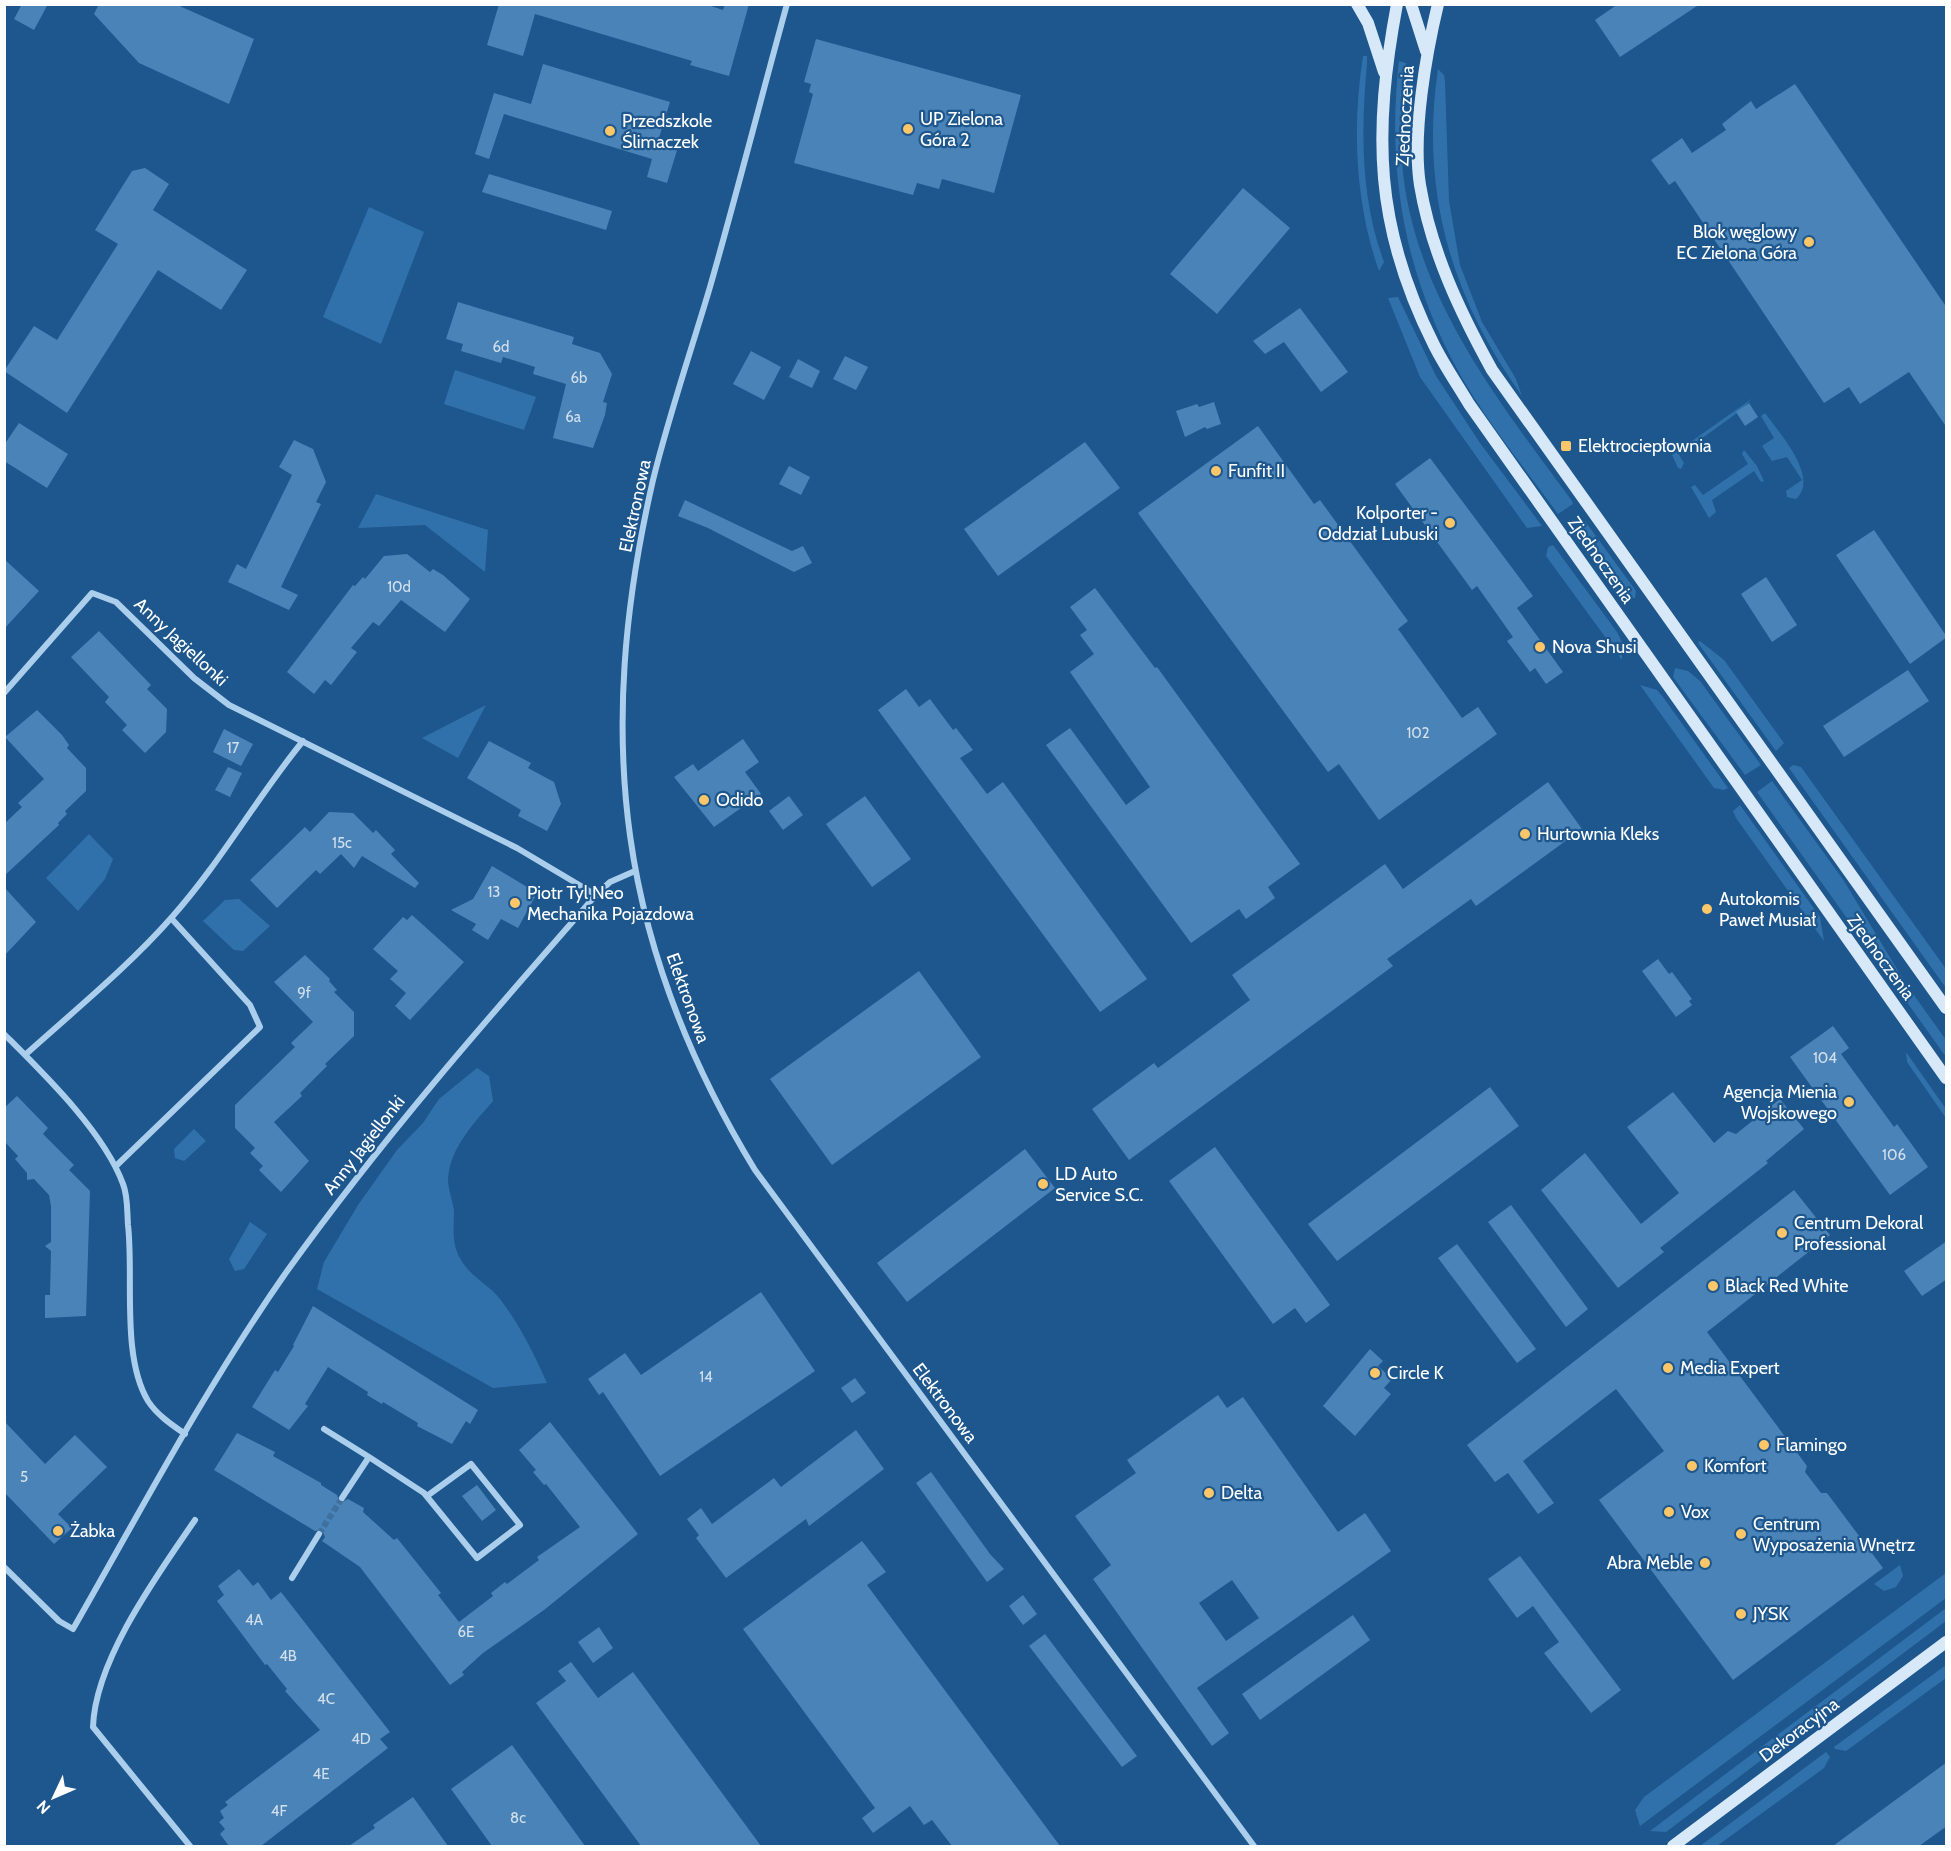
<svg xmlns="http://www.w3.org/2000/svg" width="1951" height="1851" viewBox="0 0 1951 1851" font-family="Cabin,sans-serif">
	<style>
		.green { fill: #3171ab }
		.building { fill: #4a83b7; fill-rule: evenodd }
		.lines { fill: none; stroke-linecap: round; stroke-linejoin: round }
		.street-tunnel { stroke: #3f709e; stroke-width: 6; stroke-dasharray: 6 3; stroke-linecap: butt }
		.street { stroke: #abceed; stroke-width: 6 }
		.secondary { stroke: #d7e9f9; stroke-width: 12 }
		.poi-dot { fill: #fcc669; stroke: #1d578d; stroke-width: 2 }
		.labels { text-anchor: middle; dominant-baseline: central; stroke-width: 4.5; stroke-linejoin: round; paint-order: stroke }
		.number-label { font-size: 15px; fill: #d2e0ed }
		.street-label { font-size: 18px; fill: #fff; stroke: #1d578d }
		.poi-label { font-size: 18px; fill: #fff; stroke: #1d578d; text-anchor: start }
	</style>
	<rect width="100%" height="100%" fill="#1d578d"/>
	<path class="green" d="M1363,56H1367V63C1361,130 1360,197 1384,262L1379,271C1355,203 1352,127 1363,56Z
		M1399,61L1406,63C1403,96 1399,130 1402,163C1413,294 1497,399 1572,501L1573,504L1558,514C1530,475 1499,437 1473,396C1409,294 1385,181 1399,61Z
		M1438,69L1444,75L1445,82L1449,201L1460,265L1482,322L1516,379L1522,396C1451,297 1420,191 1438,69Z
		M369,207L424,232L381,344L323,317Z
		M1398,297L1436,376L1480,443L1542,526L1527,528L1420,377L1388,298Z
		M455,370L536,397L524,430L444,404Z
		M1753,398L1737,413L1679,455L1684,463L1681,469L1678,468L1672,455Z
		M1765,413C1779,433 1820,477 1796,499L1787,497L1786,491L1802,480L1787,457L1772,461L1762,446L1774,438L1761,416Z
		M1744,450L1757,466L1764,481L1761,482L1754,471L1712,500L1716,512L1709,518L1691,487L1695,485L1703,495L1748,464L1742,454Z
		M376,494L488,530L485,572L425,525L358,528Z
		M1585,521L1636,591L1635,598H1624L1616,592L1571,532Z
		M1553,545L1617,632L1622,642V660L1546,556L1548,547Z
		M1700,641L1724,660L1784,743L1776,751L1698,643Z
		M1675,668L1688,671L1700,681L1761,765L1745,775L1673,677Z
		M1640,685L1657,690L1663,697L1728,788L1724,790L1714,788Z
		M486,705L458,758L422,738Z
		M1793,765L1801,767L1946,969V988L1789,768Z
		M1772,781L1844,881L1906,984L1946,1040V1057L1757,792Z
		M1740,805L1820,917L1824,941L1736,818L1733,811Z
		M89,834L113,859L105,879L78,911L46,878Z
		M239,899L270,926L243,951L234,950L203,921L225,900Z
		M1906,1052L1946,1109V1118L1907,1062Z
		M477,1068L489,1076L493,1101C474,1123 450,1148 448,1179C448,1190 453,1201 454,1211C454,1229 451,1243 461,1260C471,1277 489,1285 500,1299C520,1325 534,1354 547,1383L493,1388L317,1289L324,1262L358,1205L397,1150L423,1123L439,1099Z
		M194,1129L206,1141L184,1161L175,1158L174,1149Z
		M250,1222L267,1234L244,1269L235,1271L229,1259Z
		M1900,1565L1903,1576L1896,1587L1884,1591L1874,1584Z
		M1946,1573V1598L1640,1826L1635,1810L1644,1797Z
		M1946,1608V1621L1666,1832L1650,1831Z
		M1946,1665V1678L1846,1751L1835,1749L1834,1747Z
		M1826,1752L1830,1757L1824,1768L1717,1846H1700Z"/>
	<path class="building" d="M22,4H48L34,30L14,19Z
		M99,4H175L254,39L229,104L139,63L94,14Z
		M499,4H705L723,10L725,4H749L729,76L690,65L692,61L535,14L523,56L487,45Z
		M1618,4H1700L1620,57L1595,20Z
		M816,39L1021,95L994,193L942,179L939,189L917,183L913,195L794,163L813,94L809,92L811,84L804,82Z
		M543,64L670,102L658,141L678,147L667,183L647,177L652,159L504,114L489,159L475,154L494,93L531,104Z
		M1795,84L1947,308V428L1909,372L1860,404L1849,387L1824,403L1675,181L1669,185L1651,160L1682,138L1692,153L1726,130L1722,124L1751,101L1756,109Z
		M145,168L169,184L153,210L247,270L221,310L158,270L67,413L4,371L34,326L57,340L118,244L95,230L132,171Z
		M489,174L612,211L606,230L482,192Z
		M1243,188L1290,228L1217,314L1170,274Z
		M458,302L574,337L572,344L600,353L612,374L603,402L607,403L605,415L593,448L553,438L566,384L533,374L535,367L503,357L501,363L461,351L463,344L446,339Z
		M1300,308L1348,372L1321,392L1284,342L1265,354L1253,341Z
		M751,351L781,367L764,400L733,384Z
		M845,356L868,367L856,390L833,379Z
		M798,359L820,371L812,388L789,377Z
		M1214,402L1221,424L1207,429L1205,427L1185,437L1176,411L1197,404L1199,407Z
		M1749,403L1758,417L1745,426L1736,412Z
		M19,423L68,454L47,488L4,461V445Z
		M1258,426L1314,504L1320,500L1408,621L1398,629L1462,718L1478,707L1497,734L1379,820L1339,764L1328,772L1138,513Z
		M294,440L313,449L326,482L316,502L321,504L281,587L298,595L289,610L228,582L237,564L246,569L292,475L279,467Z
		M1085,442L1120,488L998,576L964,529Z
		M1430,458L1533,596L1517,608L1563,672L1546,684L1535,668L1530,672L1507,641L1513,637L1477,586L1472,590L1395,484Z
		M789,466L810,477L801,495L779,484Z
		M685,500L792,551L803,546L812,563L794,572L708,528L678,516Z
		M1874,530L1947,637L1910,664L1836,555Z
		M407,554L430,572L433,569L443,575L470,599L445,632L401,600L379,626L373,622L351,648L357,652L331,685L325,680L314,694L287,672L353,585L355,586L363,577L365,579L384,556Z
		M4,559L39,591L4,629Z
		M1766,577L1797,625L1772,642L1741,594Z
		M1095,588L1155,668L1157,667L1300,864L1268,887L1275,898L1246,919L1239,909L1191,943L1046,745L1070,728L1126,805L1150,787L1070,672L1094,654L1080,635L1087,630L1070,607Z
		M99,631L151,685L147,689L167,709L166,732L145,753L122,730L127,725L105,702L109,697L71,657Z
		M1908,670L1929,701L1844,757L1823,726Z
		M906,689L919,707L930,699L953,730L956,728L973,750L960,758L987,794L1003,782L1147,979L1100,1012L878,710Z
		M37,710L62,735L69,745L67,748L86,768V791L65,811L67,814L58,823L59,825L4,876V824L22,807L18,803L44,779L5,737Z
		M224,729L253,744L241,766L213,752Z
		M743,739L759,762L745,772L761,794L714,827L674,777L693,764L698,771Z
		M489,741L531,763L528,768L554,782L561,804L547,831L518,816L521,810L467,778Z
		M228,767L242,773L230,797L215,790Z
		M1548,782L1582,829L1476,906L1471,899L1387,959L1393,966L1129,1160L1092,1109L1154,1063L1158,1068L1250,1000L1232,975L1385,864L1403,889Z
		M789,796L803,815L783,830L769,811Z
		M865,796L911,859L872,887L826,824Z
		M329,812L353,813L373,833L376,830L395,850L391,854L419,883L415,888L362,856L354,868L341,854L320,874L316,870L277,908L250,880L305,827L310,832Z
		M492,866L537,893L518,928L501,919L488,940L472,930L476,924L451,910L473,899Z
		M4,887L36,922L4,956Z
		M412,915L464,962L410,1020L395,1006L406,993L390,979L398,971L373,949L403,917L407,920Z
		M305,955L330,979L329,981L337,990L334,992L354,1012V1036L325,1064L327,1066L300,1093L302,1096L274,1122L309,1161L281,1192L259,1170L263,1166L250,1153L255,1148L235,1128V1105L295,1047L291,1043L313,1022L274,982Z
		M1658,959L1669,974L1672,972L1692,999L1689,1001L1692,1005L1676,1017L1642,971Z
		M919,971L981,1057L832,1165L770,1079Z
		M1833,1026L1849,1048L1841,1054L1894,1127L1897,1124L1928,1167L1890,1195L1790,1057Z
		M1490,1087L1519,1126L1337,1261L1308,1224Z
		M1673,1092L1714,1143L1728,1131L1736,1134L1780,1099L1804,1129L1766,1161L1768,1163L1660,1248L1664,1252L1618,1288L1541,1190L1585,1153L1641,1224L1679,1193L1627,1127Z
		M17,1096L48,1128L43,1134L74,1165L69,1170L90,1191L86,1316L45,1318V1295H50L51,1251L45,1246L51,1242V1206L49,1195L34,1179L27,1180V1173L15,1159L18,1156L4,1141V1108Z
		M1215,1147L1330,1305L1306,1323L1295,1308L1273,1324L1169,1181Z
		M1025,1149L1055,1188L907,1302L877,1263Z
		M1794,1190L1830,1235L1707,1332L1807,1466L1805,1472L1821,1493H1827L1883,1568L1733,1680L1599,1500L1664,1451L1616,1389L1523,1461L1554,1503L1538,1514L1508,1473L1495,1482L1467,1445Z
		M1511,1205L1588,1309L1566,1327L1488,1222Z
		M1947,1241V1279L1922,1296L1904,1271Z
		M1457,1244L1536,1349L1517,1363L1438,1258Z
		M761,1292L815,1371L660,1476L603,1392L599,1395L588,1379L625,1353L641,1375Z
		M313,1306L478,1410L470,1424L466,1421L452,1444L417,1426L418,1423L383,1402L382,1404L367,1395L368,1392L328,1367L305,1404L308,1406L289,1430L252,1407L275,1370L278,1372L294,1346L293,1345Z
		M1370,1349L1383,1361L1378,1366L1392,1379L1384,1388L1391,1394L1355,1436L1323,1406Z
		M855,1378L866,1393L852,1403L841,1388Z
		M1218,1395L1227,1408L1243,1397L1338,1532L1365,1513L1391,1551L1197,1688L1229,1733L1212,1746L1093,1579L1111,1565L1075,1516L1136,1473L1127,1460ZM1232,1580L1259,1618L1226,1641L1199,1603Z
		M4,1421L45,1464L75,1435L107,1467L58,1514L72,1528L54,1544L4,1492Z
		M550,1422L638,1534L544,1610L483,1653L462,1672L464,1675L450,1685L360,1567L322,1541L325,1537L322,1530L315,1531L214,1470L237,1433L275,1452L273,1456L321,1483V1485L337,1495L340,1503L348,1499L364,1508L363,1512L394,1540L397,1538L441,1593L438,1595L459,1622L493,1596L491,1593L505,1582L507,1584L539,1560L537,1557L580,1527L546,1484L544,1485L533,1472L536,1470L519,1450Z
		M856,1430L884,1469L809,1526L806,1519L726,1578L696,1538L699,1535L687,1519L701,1508L712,1524L774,1478L781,1487Z
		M931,1472L990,1554L1004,1569L987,1582L916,1483Z
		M477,1485L496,1510L482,1521L462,1496Z
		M862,1541L886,1572L867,1585L1060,1846H952L932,1820L924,1825L910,1806L873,1833L862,1818L875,1808L743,1629Z
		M1520,1556L1621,1690L1591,1713L1544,1653L1559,1642L1533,1606L1517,1618L1488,1579Z
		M239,1569L253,1586L258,1582L271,1600L281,1592L390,1732L380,1739L388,1748L261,1846H229L220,1834L225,1829L219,1822L224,1818L220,1811L228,1805L225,1802L320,1730L285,1691L287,1689L267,1664L265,1665L217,1601L224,1595L218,1586Z
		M1023,1595L1037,1614L1023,1625L1009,1606Z
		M1353,1615L1370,1640L1260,1720L1242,1694Z
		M599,1627L613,1648L593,1663L578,1642Z
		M1045,1634L1137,1756L1122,1767L1029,1646Z
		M571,1662L598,1698L633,1672L761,1846H641L536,1703L566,1681L558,1671Z
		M512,1745L585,1846H492L451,1789Z
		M1947,1762V1826L1919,1846H1833Z
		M413,1797L448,1846H349L375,1828L373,1825Z"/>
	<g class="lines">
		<path class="street-tunnel" d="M319,1534L342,1498"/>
		<path class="street" d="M787,4C761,98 737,193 710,287C691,351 669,415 653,480C594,736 617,944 755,1170L1254,1846
			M4,693L92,593L116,602L194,678L229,705L517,848L596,895
			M4,1034C44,1074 104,1132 123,1184C128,1196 127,1212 128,1225C134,1276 121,1356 148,1401C157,1415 172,1425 185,1434
			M25,1055C75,1010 128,967 172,917C221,862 257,797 303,741
			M116,1166L260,1027L250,1005L171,918
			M324,1429L369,1457L342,1498
			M369,1457L424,1493L477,1558L520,1525L471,1464L427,1496
			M4,1567L59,1621L73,1629C141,1510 206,1387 285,1274C380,1141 488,1018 596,895L610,882L635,871
			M292,1578L319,1534
			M190,1846L93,1727C95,1660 158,1574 195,1520"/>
		<path class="secondary" d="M1357,4L1368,23L1384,72
			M1397,4C1373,133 1374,226 1434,345C1444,365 1457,384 1469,404L1946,1078
			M1411,4L1426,51
			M1438,4C1426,54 1412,134 1420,185C1431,251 1460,312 1492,370L1946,1008
			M1673,1846L1946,1642"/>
	</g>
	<g class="poi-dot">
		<circle cx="908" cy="129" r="6"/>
		<circle cx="610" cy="131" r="6"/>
		<circle cx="1809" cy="242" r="6"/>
		<rect x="1560" y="440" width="12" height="12" rx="3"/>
		<circle cx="1216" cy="471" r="6"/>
		<circle cx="1450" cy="523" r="6"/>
		<circle cx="1540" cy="647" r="6"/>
		<circle cx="704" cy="800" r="6"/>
		<circle cx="1525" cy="834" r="6"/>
		<circle cx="515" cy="903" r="6"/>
		<circle cx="1707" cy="909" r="6"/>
		<circle cx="1849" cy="1102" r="6"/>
		<circle cx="1043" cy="1184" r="6"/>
		<circle cx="1782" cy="1233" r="6"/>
		<circle cx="1713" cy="1286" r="6"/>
		<circle cx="1668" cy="1368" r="6"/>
		<circle cx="1375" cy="1373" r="6"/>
		<circle cx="1764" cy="1445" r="6"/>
		<circle cx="1692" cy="1466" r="6"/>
		<circle cx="1209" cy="1493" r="6"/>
		<circle cx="1669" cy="1512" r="6"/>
		<circle cx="58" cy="1531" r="6"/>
		<circle cx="1741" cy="1534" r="6"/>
		<circle cx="1705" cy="1563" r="6"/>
		<circle cx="1741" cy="1614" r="6"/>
	</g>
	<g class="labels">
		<g class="number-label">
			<text x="501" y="347">6d</text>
			<text x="579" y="378">6b</text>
			<text x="573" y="417">6a</text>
			<text x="399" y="587">10d</text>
			<text x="1418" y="733">102</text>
			<text x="233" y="748">17</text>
			<text x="342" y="843">15c</text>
			<text x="494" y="892">13</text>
			<text x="304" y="993">9f</text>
			<text x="1825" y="1058">104</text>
			<text x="1894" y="1155">106</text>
			<text x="706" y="1377">14</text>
			<text x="24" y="1477">5</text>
			<text x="254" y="1620">4A</text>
			<text x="466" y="1632">6E</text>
			<text x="288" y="1656">4B</text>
			<text x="326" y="1699">4C</text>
			<text x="361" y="1739">4D</text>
			<text x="321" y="1774">4E</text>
			<text x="279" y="1811">4F</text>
			<text x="518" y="1818">8c</text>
		</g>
		<g class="street-label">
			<text transform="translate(1405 116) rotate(-87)">Zjednoczenia</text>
			<text transform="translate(635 506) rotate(-78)">Elektronowa</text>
			<text transform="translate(1601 560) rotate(55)">Zjednoczenia</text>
			<text transform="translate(181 642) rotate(43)">Anny Jagiellonki</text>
			<text transform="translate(1881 957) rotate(54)">Zjednoczenia</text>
			<text transform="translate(688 998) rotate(70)">Elektronowa</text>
			<text transform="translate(364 1145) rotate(-52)">Anny Jagiellonki</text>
			<text transform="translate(945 1403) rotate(53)">Elektronowa</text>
			<text transform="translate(1799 1730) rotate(-37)">Dekoracyjna</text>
		</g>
		<g class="poi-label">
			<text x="920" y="119">UP Zielona<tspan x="920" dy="21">Góra 2</tspan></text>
			<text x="622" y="121">Przedszkole<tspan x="622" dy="21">Ślimaczek</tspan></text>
			<text x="1797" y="232" text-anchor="end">Blok węglowy<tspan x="1797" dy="21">EC Zielona Góra</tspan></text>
			<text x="1578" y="446">Elektrociepłownia</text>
			<text x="1228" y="471">Funfit II</text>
			<text x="1438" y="513" text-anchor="end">Kolporter -<tspan x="1438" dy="21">Oddział Lubuski</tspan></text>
			<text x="1552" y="647">Nova Shusi</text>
			<text x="716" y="800">Odido</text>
			<text x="1537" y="834">Hurtownia Kleks</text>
			<text x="527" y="893">Piotr Tyl Neo<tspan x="527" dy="21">Mechanika Pojazdowa</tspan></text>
			<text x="1719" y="899">Autokomis<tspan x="1719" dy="21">Paweł Musiał</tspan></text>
			<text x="1837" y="1092" text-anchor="end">Agencja Mienia<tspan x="1837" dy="21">Wojskowego</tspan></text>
			<text x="1055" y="1174">LD Auto<tspan x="1055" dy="21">Service S.C.</tspan></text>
			<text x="1794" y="1223">Centrum Dekoral<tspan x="1794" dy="21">Professional</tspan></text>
			<text x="1725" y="1286">Black Red White</text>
			<text x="1680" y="1368">Media Expert</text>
			<text x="1387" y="1373">Circle K</text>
			<text x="1776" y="1445">Flamingo</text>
			<text x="1704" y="1466">Komfort</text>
			<text x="1221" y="1493">Delta</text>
			<text x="1681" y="1512">Vox</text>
			<text x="1753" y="1524">Centrum<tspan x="1753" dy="21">Wyposażenia Wnętrz</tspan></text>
			<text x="70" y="1531">Żabka</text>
			<text x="1693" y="1563" text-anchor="end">Abra Meble</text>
			<text x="1753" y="1614">JYSK</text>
		</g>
	</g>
	<rect width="1951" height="1851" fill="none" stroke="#ffffff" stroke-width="12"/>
	<g transform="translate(54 1797) rotate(226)" stroke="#1d578d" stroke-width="4.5" paint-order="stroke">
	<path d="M0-4.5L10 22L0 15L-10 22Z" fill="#ffffff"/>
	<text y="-9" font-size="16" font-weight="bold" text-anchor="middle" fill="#ffffff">N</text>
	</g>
</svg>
